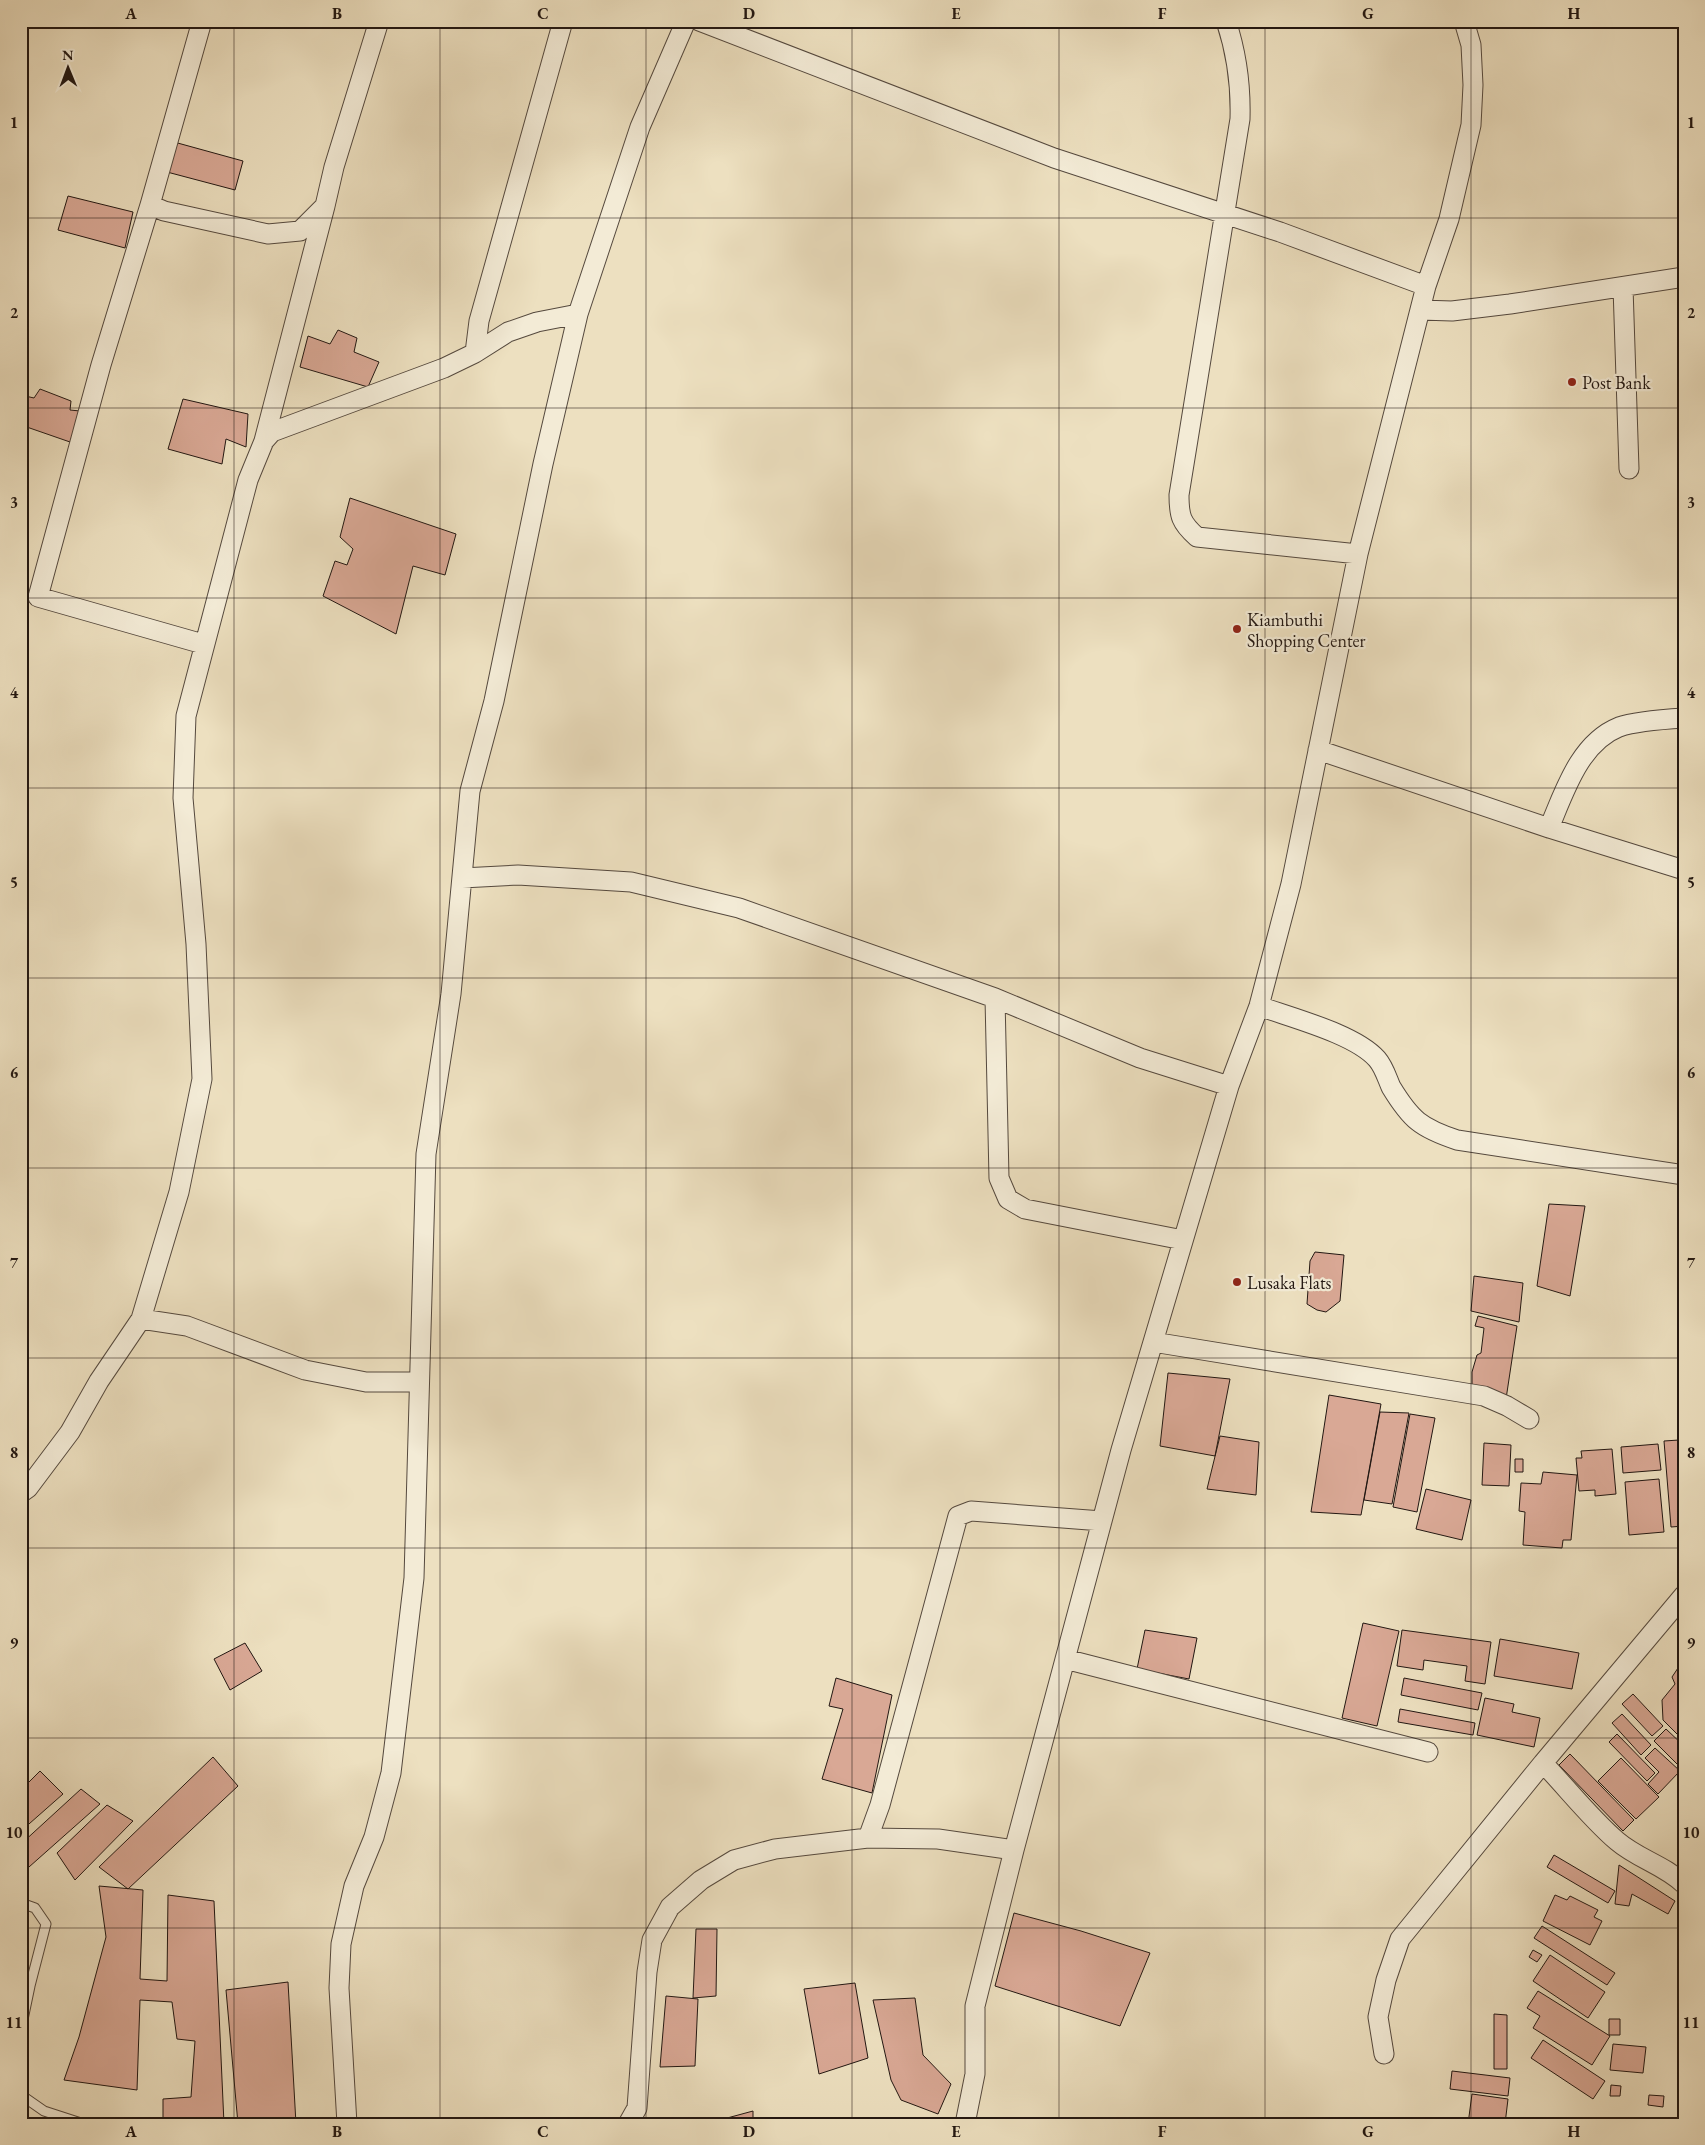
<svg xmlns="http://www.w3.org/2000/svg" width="1705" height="2145" viewBox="0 0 1705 2145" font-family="'EB Garamond',serif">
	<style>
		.building { fill: #d9a895; stroke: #221712 }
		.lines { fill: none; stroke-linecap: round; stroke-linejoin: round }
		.service-casing { stroke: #55493e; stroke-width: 11 }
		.minor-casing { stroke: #55493e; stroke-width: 21 }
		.service { stroke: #f3ebd6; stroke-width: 9 }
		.minor { stroke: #f3ebd6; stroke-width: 19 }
		.grid { fill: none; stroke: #221712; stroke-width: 1; stroke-opacity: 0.55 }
		.poi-dot { fill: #8f2418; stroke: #f3ebd6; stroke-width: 2 }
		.labels { text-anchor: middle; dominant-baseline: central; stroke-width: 4.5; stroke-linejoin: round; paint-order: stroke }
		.poi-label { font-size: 18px; fill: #221712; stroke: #f3ebd6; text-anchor: start }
		.neatline { fill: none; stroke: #221712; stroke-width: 2 }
		.grid-label { font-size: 16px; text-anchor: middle; font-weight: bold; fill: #221712 }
	</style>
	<rect width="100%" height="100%" fill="#ede0c0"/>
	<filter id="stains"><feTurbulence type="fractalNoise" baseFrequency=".004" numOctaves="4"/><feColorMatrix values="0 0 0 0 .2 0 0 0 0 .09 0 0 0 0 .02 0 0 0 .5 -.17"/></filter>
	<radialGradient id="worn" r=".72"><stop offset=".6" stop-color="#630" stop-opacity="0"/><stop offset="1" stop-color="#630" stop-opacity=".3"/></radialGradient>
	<path class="building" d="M174,142L243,161L235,190L167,172Z
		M68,196L133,212L125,248L58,230Z
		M338,330L357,338L354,352L379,362L368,387L300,367L308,336L330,344Z
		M40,389L71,401L70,410L80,411L70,442L21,425V395L34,398Z
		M183,399L248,414L246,447L226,439L222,464L168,449Z
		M350,498L456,534L445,575L413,566L396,634L323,596L335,561L347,565L353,549L340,537Z
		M1549,1204L1585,1206L1570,1296L1537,1286Z
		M1315,1252L1344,1255L1340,1301L1326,1312L1317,1310L1307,1304L1310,1261Z
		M1474,1276L1523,1283L1519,1322L1471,1311Z
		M1478,1316L1517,1326L1506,1399L1472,1389V1372L1477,1355L1481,1353L1484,1328L1475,1326Z
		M1168,1373L1230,1379L1215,1456L1160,1446Z
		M1329,1395L1381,1404L1361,1515L1311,1512Z
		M1380,1412L1409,1413L1392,1504L1364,1500Z
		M1410,1414L1435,1418L1417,1512L1393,1507Z
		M1220,1436L1259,1442L1256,1495L1207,1489Z
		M1679,1440L1684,1526L1671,1527L1664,1441Z
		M1484,1443L1511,1445L1509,1486L1482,1485Z
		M1658,1444L1661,1470L1623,1473L1621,1447Z
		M1612,1449L1616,1494L1595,1496V1490L1579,1491L1576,1458H1582L1581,1451Z
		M1515,1459H1523V1472H1515Z
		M1543,1472L1577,1475L1571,1540H1563L1562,1548L1523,1545L1525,1512L1519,1511L1521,1483L1541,1484Z
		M1659,1479L1664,1532L1629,1535L1625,1482Z
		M1426,1489L1471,1500L1462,1540L1416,1529Z
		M1363,1623L1399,1631L1377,1726L1342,1718Z
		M1145,1630L1197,1638L1189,1679L1137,1669Z
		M1402,1630L1491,1642L1485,1684L1465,1681L1467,1666L1424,1660L1423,1670L1397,1666Z
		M1500,1639L1579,1653L1572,1689L1494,1676Z
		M245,1643L262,1671L230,1690L214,1659Z
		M1684,1659V1741L1663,1720L1662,1700L1675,1684L1672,1677Z
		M836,1678L892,1695L872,1793L822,1779L843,1709L829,1706Z
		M1404,1678L1482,1693L1478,1710L1401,1695Z
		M1633,1694L1663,1726L1652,1736L1622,1704Z
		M1485,1698L1514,1704L1512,1712L1540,1718L1534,1747L1477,1735Z
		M1400,1709L1475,1723L1473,1735L1398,1722Z
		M1622,1714L1651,1745L1641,1755L1612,1723Z
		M1666,1729L1684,1746V1763L1680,1767L1654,1741Z
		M1617,1734L1655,1773L1647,1781L1609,1742Z
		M1655,1748L1680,1771L1658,1794L1648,1784L1659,1772L1645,1758Z
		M1570,1754L1634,1820L1623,1831L1559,1765Z
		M213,1757L238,1786L128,1889L99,1867Z
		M1621,1758L1659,1797L1636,1819L1598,1781Z
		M40,1771L63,1794L21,1831V1790Z
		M81,1789L100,1804L29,1867L21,1861V1844Z
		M107,1805L133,1821L75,1880L57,1853Z
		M1554,1855L1615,1891L1608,1903L1547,1867Z
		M1619,1865L1675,1901L1668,1914L1632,1894L1629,1906L1615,1904Z
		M99,1886L143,1890L140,1979L167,1981L168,1895L214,1901L224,2124H163V2099L191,2097L195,2041L177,2039L172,2002L140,2000L137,2090L64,2080L79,2037L106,1937Z
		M1555,1895L1567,1900L1570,1896L1598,1910L1594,1917L1602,1921L1590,1945L1543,1921Z
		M1014,1913L1081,1931L1150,1953L1120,2026L995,1986Z
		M1542,1926L1615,1973L1607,1985L1534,1938Z
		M696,1929H717L716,1996L693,1998Z
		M1533,1950L1542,1955L1537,1962L1529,1957Z
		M1550,1955L1605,1992L1588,2018L1533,1981Z
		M288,1982L296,2124H238L226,1990Z
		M855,1983L868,2058L819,2074L804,1989Z
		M1538,1991L1610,2036L1592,2065L1533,2028L1540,2016L1527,2008Z
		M666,1996L698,1999L695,2066L660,2067Z
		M915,1998L923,2055L951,2084L938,2114L901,2100L891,2080L873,2000Z
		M1494,2014L1507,2015V2069H1494Z
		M1609,2019H1620V2035H1609Z
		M1543,2040L1605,2081L1593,2099L1531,2058Z
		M1613,2044L1646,2047L1643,2073L1610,2070Z
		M1452,2071L1510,2078L1508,2096L1450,2089Z
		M1611,2085L1621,2086L1620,2096H1610Z
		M1472,2094L1508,2099L1505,2124H1468Z
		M1649,2095L1664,2096L1663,2107L1648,2105Z
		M753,2111V2124H705Z"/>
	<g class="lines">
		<g class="service-casing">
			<path id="service" d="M21,1903L35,1908L46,1924L30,1986L21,2029
				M21,2095L44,2111L84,2124"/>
		</g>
		<g class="minor-casing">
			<path id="minor" d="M202,21L150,205L164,211L268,234L300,231L325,206L334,167L379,21
				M699,21L1054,158L1280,232L1426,286
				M1226,21C1237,54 1241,84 1240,119L1179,495C1179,516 1181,523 1197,537L1358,554
				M150,205L101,365L38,597L203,644
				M1623,287L1629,469
				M1420,310L1452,311L1510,304L1684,277
				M475,353L479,321L563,21
				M264,441L325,206
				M1318,750L1549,828L1684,870
				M1549,828C1564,793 1579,743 1619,727C1633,722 1668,719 1684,718
				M462,878L518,875L631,882L739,908L995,998L1140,1058L1229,1086
				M995,998L999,1178L1008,1199L1025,1209L1183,1240
				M1259,1006C1292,1018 1355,1034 1377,1059C1384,1067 1387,1078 1391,1087C1411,1120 1421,1128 1457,1140L1684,1175
				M141,1319L179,1192L202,1079L196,944L183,798L186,716L248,480L264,441L272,432L444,368L475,353L508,332L537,322L578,314
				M1153,1342L1484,1396L1507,1406L1529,1419
				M21,1493L28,1488L70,1432L99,1381L141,1319L187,1326L305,1370L366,1382H418
				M1684,1595L1543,1763C1566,1787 1592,1820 1617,1841C1638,1859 1664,1865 1684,1884
				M1065,1659L1428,1752
				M868,1838L880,1805L958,1516L971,1511L1102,1521
				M1384,2054L1378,2017L1386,1980L1400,1939L1543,1763
				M347,2124L339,1988L341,1944L354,1886L374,1837L391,1773L414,1578L426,1154L451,994L470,791L494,701L543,464L578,314L640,127L686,21
				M628,2124L637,2108L647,1972L652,1940L670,1907L701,1880L734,1860L775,1849L868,1838L938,1839L1014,1850
				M965,2124L975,2074V2006L1014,1850L1121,1450L1229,1086L1259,1006L1291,884L1358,554L1426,286L1449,219L1471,125L1473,85L1471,45L1464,21"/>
		</g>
		<use href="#service" class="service"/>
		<use href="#minor" class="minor"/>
	</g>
	<path class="grid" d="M234,21V2124M440,21V2124M646,21V2124M852,21V2124M1059,21V2124M1265,21V2124M1471,21V2124M21,218H1684M21,408H1684M21,598H1684M21,788H1684M21,978H1684M21,1168H1684M21,1358H1684M21,1548H1684M21,1738H1684M21,1928H1684"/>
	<g class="poi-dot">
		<circle cx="1572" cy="382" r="5"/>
		<circle cx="1237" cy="629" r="5"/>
		<circle cx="1237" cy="1282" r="5"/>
	</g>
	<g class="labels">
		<g class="poi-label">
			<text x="1582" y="382">Post Bank</text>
			<text x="1247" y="619">Kiambuthi<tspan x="1247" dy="21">Shopping Center</tspan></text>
			<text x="1247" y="1282">Lusaka Flats</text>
		</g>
	</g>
	<rect width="1705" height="2145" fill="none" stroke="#ede0c0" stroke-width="55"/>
	<g transform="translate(68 68) rotate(359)" stroke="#f3ebd6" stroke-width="4" paint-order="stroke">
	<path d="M0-4L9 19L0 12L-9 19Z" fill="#221712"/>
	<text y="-8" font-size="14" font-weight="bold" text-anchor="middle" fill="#221712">N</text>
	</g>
	<rect x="28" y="28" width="1650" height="2090" class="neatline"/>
	<g class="grid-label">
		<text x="131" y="19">A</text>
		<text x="337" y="19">B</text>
		<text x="543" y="19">C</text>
		<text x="749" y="19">D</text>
		<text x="956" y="19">E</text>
		<text x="1162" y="19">F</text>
		<text x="1368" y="19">G</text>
		<text x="1574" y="19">H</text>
		<text x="14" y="128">1</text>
		<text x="1691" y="128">1</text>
		<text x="14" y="318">2</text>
		<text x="1691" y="318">2</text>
		<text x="14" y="508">3</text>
		<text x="1691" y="508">3</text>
		<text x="14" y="698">4</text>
		<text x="1691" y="698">4</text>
		<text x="14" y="888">5</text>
		<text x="1691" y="888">5</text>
		<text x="14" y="1078">6</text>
		<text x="1691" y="1078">6</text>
		<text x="14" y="1268">7</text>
		<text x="1691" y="1268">7</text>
		<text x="14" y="1458">8</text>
		<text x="1691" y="1458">8</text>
		<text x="14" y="1648">9</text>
		<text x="1691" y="1648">9</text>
		<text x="14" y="1838">10</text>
		<text x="1691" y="1838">10</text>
		<text x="14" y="2028">11</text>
		<text x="1691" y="2028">11</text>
		<text x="131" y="2137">A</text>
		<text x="337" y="2137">B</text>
		<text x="543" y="2137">C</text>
		<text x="749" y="2137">D</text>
		<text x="956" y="2137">E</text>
		<text x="1162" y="2137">F</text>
		<text x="1368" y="2137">G</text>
		<text x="1574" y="2137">H</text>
	</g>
	<rect width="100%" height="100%" filter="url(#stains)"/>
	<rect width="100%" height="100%" fill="url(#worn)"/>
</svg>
